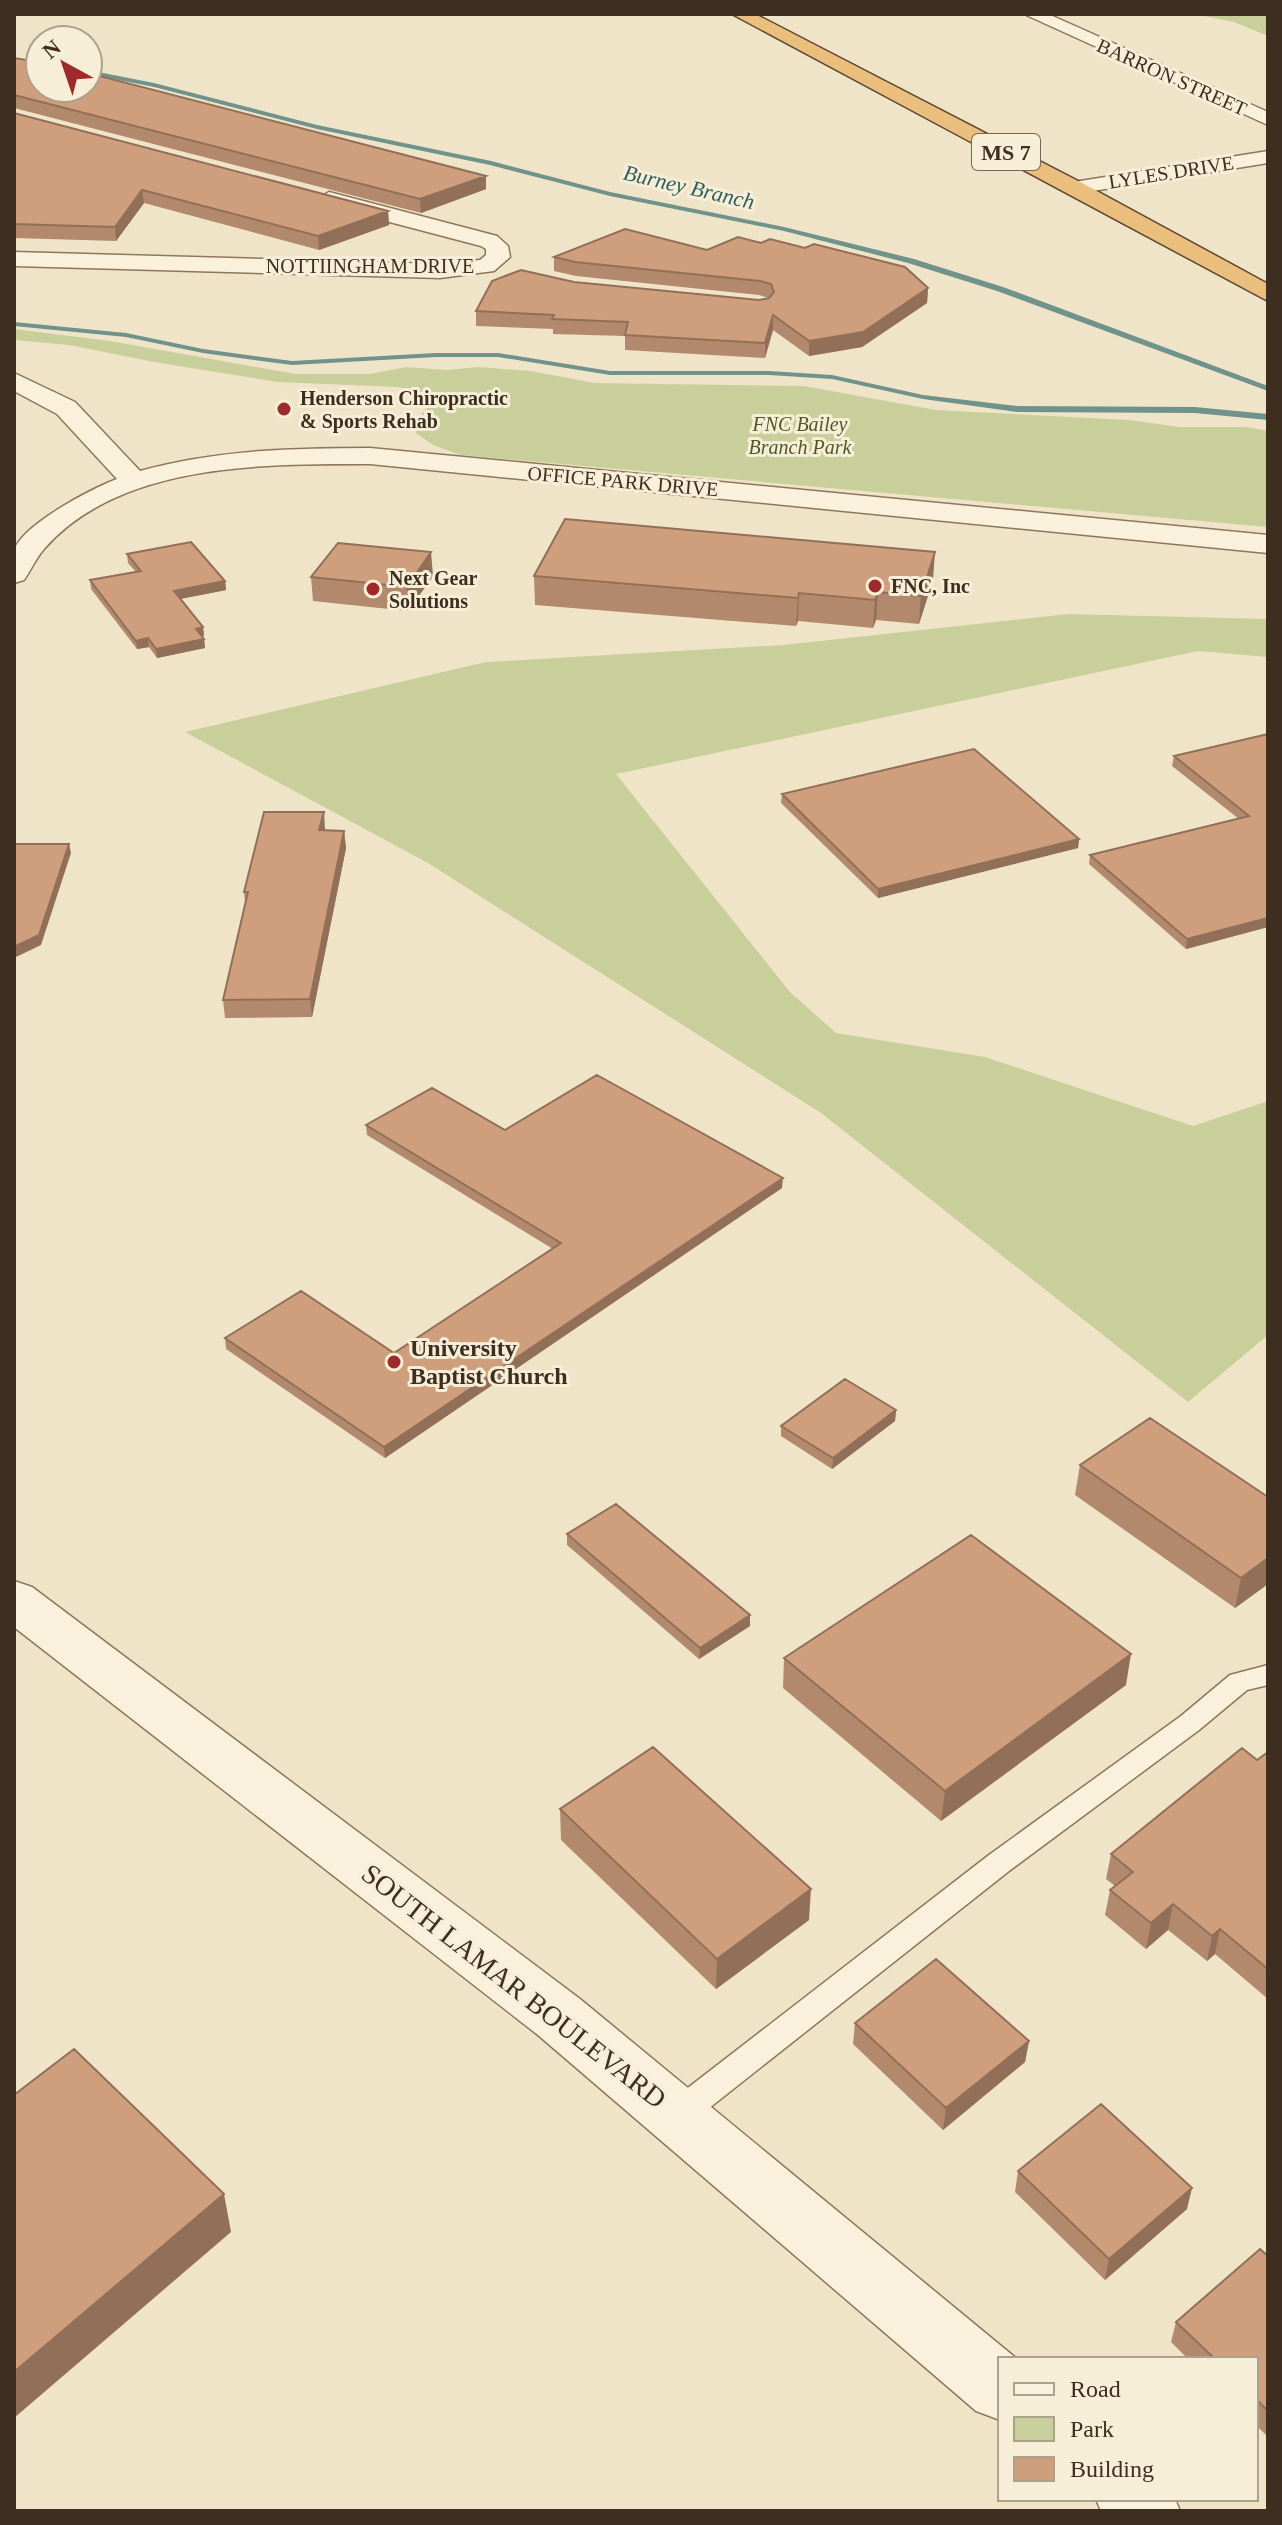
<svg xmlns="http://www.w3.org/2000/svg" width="1282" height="2525" viewBox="0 0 1282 2525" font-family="Georgia,serif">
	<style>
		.green { fill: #c9cf9b }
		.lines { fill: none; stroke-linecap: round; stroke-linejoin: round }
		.stream { fill: #6f938a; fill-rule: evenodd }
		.service-casing { stroke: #8d765c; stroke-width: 3 }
		.minor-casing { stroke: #8d765c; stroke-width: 3 }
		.tertiary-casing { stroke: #8d765c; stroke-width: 3 }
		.trunk-casing { stroke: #5b4430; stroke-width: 3 }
		.service { fill: #faf1dc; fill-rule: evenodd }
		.minor { fill: #faf1dc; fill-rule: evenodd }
		.tertiary { fill: #faf1dc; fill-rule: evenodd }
		.trunk { fill: #eabe7c; fill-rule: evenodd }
		.wall { fill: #b2896c }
		.shaded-wall { fill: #916f58 }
		.building { fill: #cf9f7d; stroke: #916f58; stroke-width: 2 }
		.poi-dot { fill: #9e2a2b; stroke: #f7eed8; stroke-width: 3 }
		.labels { text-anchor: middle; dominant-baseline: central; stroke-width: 6; stroke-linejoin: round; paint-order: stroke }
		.far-street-label { font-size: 20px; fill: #3d2e20; stroke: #f7eed8 }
		.far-poi-label { font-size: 20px; font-weight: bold; fill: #3d2e20; stroke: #f7eed8; text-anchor: start }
		.far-park-label { font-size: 20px; font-style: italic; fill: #4d5a26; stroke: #f7eed8 }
		.shield { fill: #f7eed8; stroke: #756857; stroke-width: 2 }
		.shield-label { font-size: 22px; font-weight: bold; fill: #3d2e20 }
		.far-water-label { font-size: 22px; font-style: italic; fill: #2f5d5a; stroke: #f7eed8 }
		.poi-label { font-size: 24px; font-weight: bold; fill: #3d2e20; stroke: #f7eed8; text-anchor: start }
		.near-street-label { font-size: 28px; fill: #3d2e20; stroke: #f7eed8 }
	</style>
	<rect width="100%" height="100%" fill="#f0e4c8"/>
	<path class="green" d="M1194,14H1268V36L1234,22Z
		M14,329L110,341L296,374H370L406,367L446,370L479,367L531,371L595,383L804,386L936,410L1129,420L1179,427H1246L1268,431V527L460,455L433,445L416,433L417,419L436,398L398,387L277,382L154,362L69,345L14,340Z
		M1068,614L1268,619V657L1198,651L616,774L790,992L836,1033L985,1057L1193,1126L1268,1101V1335L1188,1402L821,1113L428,863L185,732L486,662L783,645Z"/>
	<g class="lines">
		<path class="stream" d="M88,70L154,83L317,125L491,161L610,192L784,227L914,259L1003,287L1268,386V391L997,291L908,263L784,231L610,196L490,165L317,129L154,87L88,74Z
			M14,322L126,333L203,349L292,361L436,353H498L610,371H769L832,375L923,395L1017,406L1195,407L1268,414V420L1195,413L1017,412L923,399L832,379L769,375H610L498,357H436L292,365L203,353L126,337L14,326Z"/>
		<g class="service-casing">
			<path id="service" d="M1268,1665V1685L1247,1690L1199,1730L1009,1871L689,2124L678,2128L667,2124L663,2114L667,2104L989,1855L1181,1716L1230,1675Z"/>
		</g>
		<g class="minor-casing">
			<path id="minor" d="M1024,14H1048L1268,112V125Z
				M1268,151V163L1074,194L1063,188L1074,182Z
				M329,192L497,236L508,246L510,257L494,271L440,278L14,266V252L440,264L480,260L486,255V249L481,246L321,204L318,199Z
				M14,373L75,402L140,471C215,450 292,448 370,448L1268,535V553L370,464C265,464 120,462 44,549C36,558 31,570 24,580L14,583C14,573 12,560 14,551C21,525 93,488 117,479L57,414L14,391Z"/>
		</g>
		<g class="tertiary-casing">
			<path id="tertiary" d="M14,1581L32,1587L580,1999L1017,2359H1000V2420L976,2411L538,2035L14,1627Z
				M1096,2499H1175L1180,2511H1101Z"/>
		</g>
		<g class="trunk-casing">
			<path id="trunk" d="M732,14H755L1082,183L1268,284V301Z"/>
		</g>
		<use href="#service" class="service"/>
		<use href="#minor" class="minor"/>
		<use href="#tertiary" class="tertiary"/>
		<use href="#trunk" class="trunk"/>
	</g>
	<path class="wall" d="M14,58L486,176V189L421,213L14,108Z
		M14,113L388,211L389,225L319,250L144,203L116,241L14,238Z
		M707,250L928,288L927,303L862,347L809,356L773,330L765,358L625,350V336L553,334V329L476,326V311L574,282L759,300L769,298L759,295L576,276L554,271V257Z
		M127,554L225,581L226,590L180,599L203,627L204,636H202L204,639L205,648L157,658L149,647L137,649L91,589L90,580L136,572L128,563Z
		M433,576L408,611L313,601L311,577Z
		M534,576L933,580L919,624L876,620L873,628L798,621L796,626L535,605Z
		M1268,734V927L1186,949L1089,864L1090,855L1239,819L1172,766L1174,756Z
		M782,794L1079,839L1078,848L878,898L781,803Z
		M325,830L344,831L346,848L312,1017L225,1018L223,1000L245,902L244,892Z
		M366,1125L505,1130L782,1188L385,1458L226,1349L225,1338L394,1353L553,1249L367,1135Z
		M896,1410L895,1421L832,1469L781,1436V1426Z
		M1080,1465L1268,1497V1584L1235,1608L1075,1495Z
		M567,1534L750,1626L699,1659L567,1545Z
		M784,1658L1126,1685L941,1821L783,1688Z
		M1268,1752V1999L1215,1954L1207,1961L1168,1930L1146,1949L1105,1915L1110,1890L1115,1886L1106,1879L1111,1854L1257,1760Z
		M560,1809L809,1920L716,1989L561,1840Z
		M855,2023L1029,2041L1025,2062L943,2130L853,2044Z
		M1018,2171L1187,2209L1105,2280L1015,2192Z
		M1268,2256V2437L1256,2425V2359H1188L1171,2342L1176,2322Z"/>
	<path class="shaded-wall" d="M486,176V189L421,213L420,199Z
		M142,190L144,203L116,241L115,227Z
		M388,211L389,225L319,250L318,236Z
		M928,288L927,303L862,347L809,356V341Z
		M773,315V330L765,358V343Z
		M431,552L433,576L408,611L407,587Z
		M935,552L933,580L919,624L921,596Z
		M225,581L226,590L175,600L174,591Z
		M878,592L876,620L873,628L875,600Z
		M799,593L798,621L796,626L798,598Z
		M203,627L204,636L197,637L196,629Z
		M148,638L149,647L137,649L136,641Z
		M204,639L205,648L157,658L156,649Z
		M324,812L325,829L321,848L319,830Z
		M344,831L346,848L312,1017L310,999Z
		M1079,839L1078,848L878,898V889Z
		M69,844L71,853L41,945L14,958V947Z
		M1268,918V927L1186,949L1187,939Z
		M783,1178L782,1188L385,1458L384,1447Z
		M896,1410L895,1421L832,1469L833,1458Z
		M1268,1558V1584L1235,1608L1241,1578Z
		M750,1615V1626L699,1659L700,1648Z
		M1131,1654L1126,1685L941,1821L945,1791Z
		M811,1889L809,1920L716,1989L717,1959Z
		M1173,1904L1168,1930L1146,1949L1151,1923Z
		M1220,1929L1215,1954L1207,1961L1212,1936Z
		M1029,2041L1025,2062L943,2130L946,2108Z
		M1192,2188L1187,2209L1105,2280L1109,2259Z
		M224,2194L231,2232L14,2418V2372Z"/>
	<path class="building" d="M14,58L40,62V88H88V73L486,176L420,199L14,95Z
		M14,113L388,211L318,236L142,190L115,227L14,224Z
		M625,229L707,250L738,237L761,243L770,239L805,248L814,244L905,267L928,288L863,332L809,341L773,315L765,343L625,335L628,322L552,319L554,315L476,311L492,281L521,270L574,282L759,300L769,298L774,292L771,284L760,281L575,262L554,257Z
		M565,519L935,552L921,596L878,592L875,600L799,593L798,598L534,576Z
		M191,542L225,581L174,591L203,627L196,629L204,639L156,649L148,638L136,641L90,580L141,571L127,554Z
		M338,543L431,552L407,587L311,577Z
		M1268,734V918L1187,939L1090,855L1249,816L1174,756Z
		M974,749L1079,839L878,889L782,794Z
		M264,812H324L319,830L344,831L310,999L223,1000L248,892H244Z
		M14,844H69L39,935L14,947Z
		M597,1075L783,1178L384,1447L225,1338L301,1291L394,1353L561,1243L366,1125L432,1088L505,1130Z
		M845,1379L896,1410L833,1458L781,1426Z
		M1150,1418L1268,1497V1558L1241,1578L1080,1465Z
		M616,1504L750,1615L700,1648L567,1534Z
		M971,1535L1131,1654L945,1791L784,1658Z
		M653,1747L811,1889L717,1959L560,1809Z
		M1242,1748L1257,1760L1268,1752V1969L1220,1929L1212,1936L1173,1904L1151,1923L1110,1890L1133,1872L1111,1854Z
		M936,1959L1029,2041L946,2108L855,2023Z
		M74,2049L224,2194L14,2372V2095Z
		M1101,2104L1192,2188L1109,2259L1018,2171Z
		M1260,2249L1268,2256V2411L1256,2399V2359H1215L1176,2322Z"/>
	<g class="poi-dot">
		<circle cx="284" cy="409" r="8"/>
		<circle cx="875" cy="586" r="8"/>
		<circle cx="373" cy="589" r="8"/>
		<circle cx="394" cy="1362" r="8"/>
	</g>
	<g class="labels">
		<g class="far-street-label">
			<text transform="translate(1172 77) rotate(24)">BARRON STREET</text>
			<text transform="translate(1171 172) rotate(-9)">LYLES DRIVE</text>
			<text x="370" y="266">NOTTIINGHAM DRIVE</text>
			<text transform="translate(623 481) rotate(5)">OFFICE PARK DRIVE</text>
		</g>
		<g class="far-poi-label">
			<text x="300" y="398">Henderson Chiropractic<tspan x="300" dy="23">&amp; Sports Rehab</tspan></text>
			<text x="389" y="578">Next Gear<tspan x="389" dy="23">Solutions</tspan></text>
			<text x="891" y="586">FNC, Inc</text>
		</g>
		<g class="far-park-label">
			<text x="800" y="424">FNC Bailey<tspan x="800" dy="23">Branch Park</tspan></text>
		</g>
		<rect class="shield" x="972" y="134" width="68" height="36" rx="6"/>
		<g class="shield-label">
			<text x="1006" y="152">MS 7</text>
		</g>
		<g class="far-water-label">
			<text transform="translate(689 187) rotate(13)">Burney Branch</text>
		</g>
		<g class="poi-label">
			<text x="410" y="1348">University<tspan x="410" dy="28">Baptist Church</tspan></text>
		</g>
		<g class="near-street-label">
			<text transform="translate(514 1986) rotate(38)">SOUTH LAMAR BOULEVARD</text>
		</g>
	</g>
	<rect width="1282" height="2525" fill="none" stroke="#3d2e20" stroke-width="32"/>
	<rect x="998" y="2357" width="260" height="144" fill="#f7eed8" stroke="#ada18e" stroke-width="2"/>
	<rect x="1014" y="2383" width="40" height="12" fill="#faf1dc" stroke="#ada18e" stroke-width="2"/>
	<text x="1070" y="2397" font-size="24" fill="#3d2e20">Road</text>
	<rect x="1014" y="2417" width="40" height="24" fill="#c9cf9b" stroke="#ada18e" stroke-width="2"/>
	<text x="1070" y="2437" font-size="24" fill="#3d2e20">Park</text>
	<rect x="1014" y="2457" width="40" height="24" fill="#cf9f7d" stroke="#ada18e" stroke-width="2"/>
	<text x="1070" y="2477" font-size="24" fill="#3d2e20">Building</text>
	<g transform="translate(64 64) rotate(320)"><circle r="38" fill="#f7eed8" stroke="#ada18e" stroke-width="2"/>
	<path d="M0-6L14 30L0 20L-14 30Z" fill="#9e2a2b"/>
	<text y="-12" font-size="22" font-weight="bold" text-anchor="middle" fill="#3d2e20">N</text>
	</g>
</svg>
